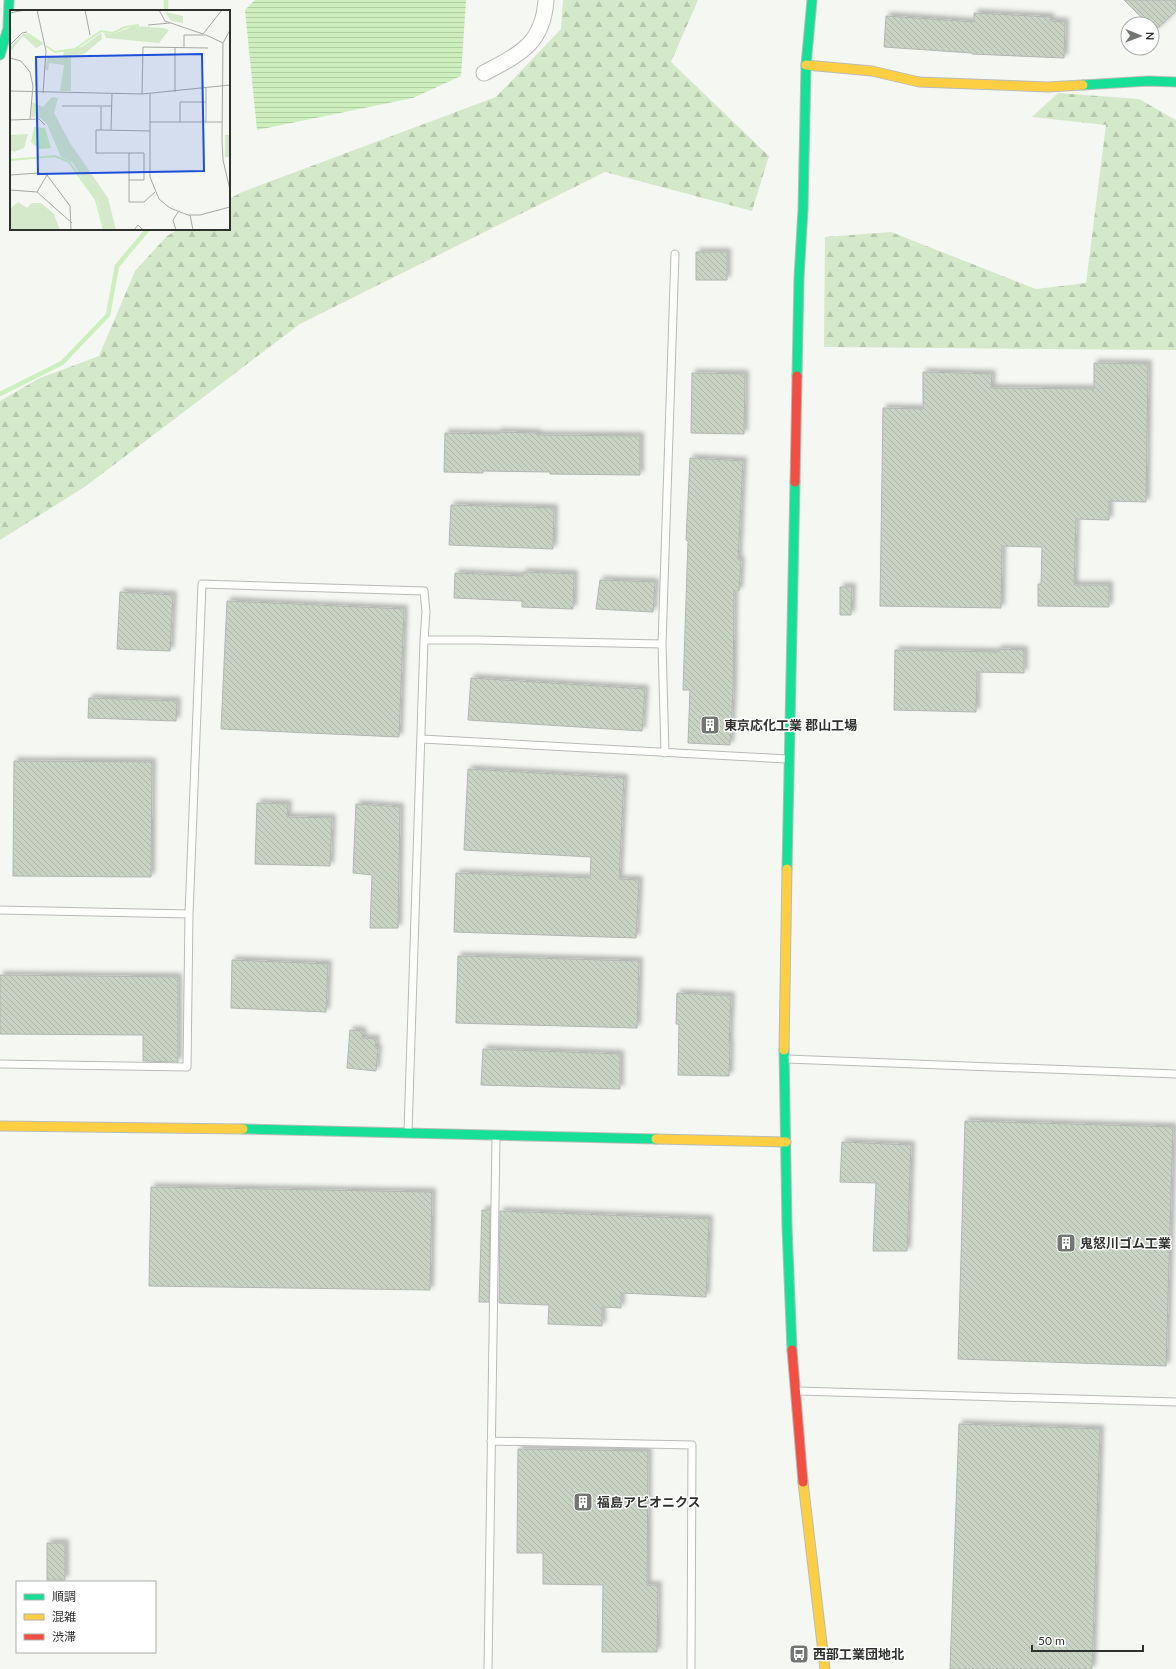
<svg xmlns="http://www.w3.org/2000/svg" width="1176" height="1669" viewBox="0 0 1176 1669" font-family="Lato,'Noto Sans JP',sans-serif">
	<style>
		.forest { fill: url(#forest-firs) }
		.water { fill: url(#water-rules) }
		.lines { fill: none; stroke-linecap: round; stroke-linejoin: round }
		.stream { stroke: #cdefbd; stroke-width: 4.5 }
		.building { fill: url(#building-back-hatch); stroke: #b4b6b3; filter: url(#shadow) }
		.lane-casing { stroke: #b9bbb8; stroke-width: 9 }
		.street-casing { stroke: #b9bbb8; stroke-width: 17 }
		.fast-casing { stroke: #b9bbb8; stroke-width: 11 }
		.slow-casing { stroke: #b9bbb8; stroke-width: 11 }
		.jam-casing { stroke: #b9bbb8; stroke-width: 11 }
		.lane { stroke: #fefefd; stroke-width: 7 }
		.street { stroke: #fefefd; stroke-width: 15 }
		.fast { stroke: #16e098; stroke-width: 9 }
		.slow { stroke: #ffcf43; stroke-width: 9 }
		.jam { stroke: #f24e42; stroke-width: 9 }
		.labels { text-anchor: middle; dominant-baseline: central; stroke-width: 3; stroke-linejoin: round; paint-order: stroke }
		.poi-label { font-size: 13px; font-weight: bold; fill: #2f312e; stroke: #fff; text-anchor: start }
		.inset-river { fill: none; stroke: #cdefbd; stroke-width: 2 }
		.inset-road { fill: none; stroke: #a6a8a4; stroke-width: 1 }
		.view { fill: #1d4ed8; fill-opacity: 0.15; stroke: #1d4ed8; stroke-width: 2 }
		.inset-edge { fill: none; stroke: #2f312e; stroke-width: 2 }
	</style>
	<defs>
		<pattern id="forest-firs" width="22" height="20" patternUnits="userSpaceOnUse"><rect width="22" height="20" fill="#d4e8ca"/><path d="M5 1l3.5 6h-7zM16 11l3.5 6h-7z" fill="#b6c7ae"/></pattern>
		<pattern id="water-rules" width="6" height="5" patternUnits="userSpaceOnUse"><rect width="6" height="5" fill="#cdefbd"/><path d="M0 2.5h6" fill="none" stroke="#b0cda3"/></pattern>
		<pattern id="building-back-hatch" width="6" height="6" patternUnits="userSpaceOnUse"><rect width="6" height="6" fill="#c9d3c4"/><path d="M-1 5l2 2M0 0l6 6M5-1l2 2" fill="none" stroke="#adb6a9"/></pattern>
		<filter id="shadow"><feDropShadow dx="3.5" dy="-3.5" stdDeviation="2" flood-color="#0004"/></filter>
	</defs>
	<rect width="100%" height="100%" fill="#f5f7f3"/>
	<path class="forest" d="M563,0H698L671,62L769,156L752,211L605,172L300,324L86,486L0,540V401L40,378L99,356L135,271L167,236L179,229H229V199L242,192L496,97L561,29Z
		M1058,93L1139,99L1176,120V350L824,347L825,237L891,232L1036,289L1086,283L1106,125L1032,117Z"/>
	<path class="water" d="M255,0H466L461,76L413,98L257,130L245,10Z"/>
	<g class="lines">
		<path class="stream" d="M166,0V11
			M0,394L62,363L108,315L117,266L148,229"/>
	</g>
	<path class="building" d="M1124,0H1176V11L1155,31L1152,28V24H1148Z
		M974,13L1050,17V21L1065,22L1064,58L972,54V53L884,47L886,16L974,22Z
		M696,252H727V280H696Z
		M1094,363L1148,364L1146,502L1109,501V520L1076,519L1074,585H1109V607L1038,606V584H1041L1042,547L1002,546L1001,608L880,606L883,408L923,409V372L992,374L991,388L1094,389Z
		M692,373L745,374L744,434L691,433Z
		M498,432L537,433V435L640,436V475L550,474V472L483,471V473L444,472L445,433L498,434Z
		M690,458L743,461L738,560H741L739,591H734L733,691L730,745L688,743L690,690H683L688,541L686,540Z
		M451,505L554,508L553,549L449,545Z
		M523,572L574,574L573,609L522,607V601L454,598L455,573L523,576Z
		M600,580L655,582L653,612L596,609Z
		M840,587H852L851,615H840Z
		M120,592L173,595L170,651L117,649Z
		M227,601L404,609L399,737L221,729Z
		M998,649L1024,650V673L977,672L976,712L894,710L895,650L998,652Z
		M471,678L645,689L642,731L468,720Z
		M89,698L177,701L176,721L88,718Z
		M14,761L152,762L151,877L13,876Z
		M468,769L624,778L619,879L639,880L636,938L454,932L456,873L590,878L591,857L464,850Z
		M257,803L288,804L287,817L332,818L330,866L255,864Z
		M356,804L400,807L398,928H370L372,875L353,873Z
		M458,956L639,961L637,1028L456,1023Z
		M232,960L328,964L326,1012L231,1008Z
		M0,975L178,977V1062L143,1061V1035L0,1034Z
		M677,993L731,996L729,1044H730L729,1076L678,1075L679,1024H676Z
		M350,1030L363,1031L362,1038L376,1039L375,1048H378L376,1071L347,1068Z
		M483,1049L620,1054V1089L481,1085Z
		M965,1121L1173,1127L1166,1366L958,1359Z
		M842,1142L911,1145L907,1251H873L876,1183L840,1182Z
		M151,1187L432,1192L430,1290L149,1286Z
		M482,1210H490L489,1302H479Z
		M500,1211L709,1219L706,1297L621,1293V1308L602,1307V1326L548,1324L549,1305L499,1303Z
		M959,1424L1100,1429L1092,1669H950Z
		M518,1449L648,1451L647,1585H658L657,1652H602L603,1585L543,1584V1553H517Z
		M47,1543H65V1580H47Z"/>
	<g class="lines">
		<g class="lane-casing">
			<path id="lane" d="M422,739L787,759
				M665,753L662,644L675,254
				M0,910L189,914
				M787,1059L1176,1074
				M0,1064L187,1067L189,914L202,584L424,591L426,612L424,640
				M408,1131L424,640H478L662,644
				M798,1391L1176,1402
				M491,1441L692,1445L691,1669
				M488,1669L496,1137"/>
		</g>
		<g class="street-casing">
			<path id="street" d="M484,73C520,54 543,44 546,0"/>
		</g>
		<g class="fast-casing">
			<path id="fast" d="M0,55L8,28L9,0
				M1083,85L1148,81L1176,82
				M797,376L799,278L803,209L806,65L812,0
				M787,869L795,482
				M784,1050L787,1227L792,1350
				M243,1129L656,1139"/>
		</g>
		<g class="slow-casing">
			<path id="slow" d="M806,65L872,71L919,82L1048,87L1083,85
				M784,1050L787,869
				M0,1126L243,1129
				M656,1139L786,1142
				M803,1482L825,1669"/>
		</g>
		<g class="jam-casing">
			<path id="jam" d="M795,482L797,376
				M792,1350L803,1482"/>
		</g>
		<use href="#lane" class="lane"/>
		<use href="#street" class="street"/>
		<use href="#fast" class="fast"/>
		<use href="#slow" class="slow"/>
		<use href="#jam" class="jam"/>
	</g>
	<defs>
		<g id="building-square" transform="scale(1)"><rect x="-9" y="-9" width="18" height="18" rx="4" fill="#747673" stroke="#fff"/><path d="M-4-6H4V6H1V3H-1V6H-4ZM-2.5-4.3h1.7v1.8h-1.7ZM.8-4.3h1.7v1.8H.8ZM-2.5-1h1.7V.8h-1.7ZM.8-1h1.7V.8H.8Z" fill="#fff"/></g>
		<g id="bus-square" transform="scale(1)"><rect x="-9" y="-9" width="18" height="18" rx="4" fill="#747673" stroke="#fff"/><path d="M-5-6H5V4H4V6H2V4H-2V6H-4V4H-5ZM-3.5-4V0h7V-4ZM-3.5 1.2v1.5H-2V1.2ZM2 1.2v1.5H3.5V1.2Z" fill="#fff"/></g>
	</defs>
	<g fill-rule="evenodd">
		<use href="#building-square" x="710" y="725"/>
		<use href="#building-square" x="1066" y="1243"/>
		<use href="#building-square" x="583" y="1502"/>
		<use href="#bus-square" x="799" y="1654"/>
	</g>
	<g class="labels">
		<g class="poi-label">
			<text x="724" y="725">東京応化工業 郡山工場</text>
			<text x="1080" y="1243">鬼怒川ゴム工業</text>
			<text x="597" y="1502">福島アビオニクス</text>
			<text x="813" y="1654">西部工業団地北</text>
		</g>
	</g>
	<g transform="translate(10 10)">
		<rect width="220" height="220" fill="#f5f7f3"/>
		<path d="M124,16L153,18L159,20L149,33L96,28L94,23L103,24ZM91,23L92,29L74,44L61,46V81H50L54,55L39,53L38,61L35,58L38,46H53L54,41L72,37ZM13,24H16L33,34L26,38L13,26L0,42V37ZM42,87L48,88L44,103L60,133L98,188L106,220H95L87,189L82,185L63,153L51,147L37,114L30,108L21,107L22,92L33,97ZM18,124L14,138L4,142L0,140V125ZM215,125H220V147H215ZM8,192L17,198L22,193H31L44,204L50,220H0V199Z" fill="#d4e8ca"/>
		<path d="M155,2L173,6V13L161,11Z" fill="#d4e8ca"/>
		<path d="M24,117L35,118L41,138L29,139L21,132Z" fill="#cdefbd"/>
		<path class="inset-river" d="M17,23L33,34M36,36L45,42L65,39L91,21L103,23L115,17L129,15M0,150L45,146L59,152L86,190L94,220"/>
		<path class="inset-road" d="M27,0L36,41L33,83M75,0L80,25M149,0L155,11L193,24L212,0M0,3L15,0M138,15L160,13M220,20L213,33L212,130L213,150L220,180M0,35L12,23L17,22M174,38V25H196L213,33M0,48L11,51L20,62L23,76L20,109M0,81L132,84L220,75M165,82V38M132,84L133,37L198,38M140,84V167L149,189L160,198L178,205H190L220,197M52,96H102M91,97V120L140,121M0,110L29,109L35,115M140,112H212M170,112V92H196M196,112V78M91,120H86V143H134V170H119M101,120L102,84M119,143V192H134L145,182M0,165L29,163L37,165L60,196L61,220M0,180L27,182L62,213M27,182L37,165M180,205L183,220M124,220L128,215L133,220M166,220L163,210L168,202"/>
		<path class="view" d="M192,44L194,161L28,164L26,47Z"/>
		<rect width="220" height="220" class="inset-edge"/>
	</g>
	<rect x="16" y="1581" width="140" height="72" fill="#ffffff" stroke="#acadab"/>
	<rect x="24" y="1594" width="20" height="6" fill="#16e098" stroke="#acadab"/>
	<text x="52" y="1601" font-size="12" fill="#2f312e">順調</text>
	<rect x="24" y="1614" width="20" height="6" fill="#ffcf43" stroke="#acadab"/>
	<text x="52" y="1621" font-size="12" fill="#2f312e">混雑</text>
	<rect x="24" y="1634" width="20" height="6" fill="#f24e42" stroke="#acadab"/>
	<text x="52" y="1641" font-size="12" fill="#2f312e">渋滞</text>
	<g transform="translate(1140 36) rotate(91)"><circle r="19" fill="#ffffff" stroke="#acadab"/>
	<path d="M0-3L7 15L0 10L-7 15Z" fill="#747673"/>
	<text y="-6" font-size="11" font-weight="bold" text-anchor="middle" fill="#2f312e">N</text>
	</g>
	<path d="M1032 1645v6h111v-6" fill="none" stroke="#2f312e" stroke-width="2"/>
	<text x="1038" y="1645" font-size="12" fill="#2f312e" stroke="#ffffff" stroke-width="3" paint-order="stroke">50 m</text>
</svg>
